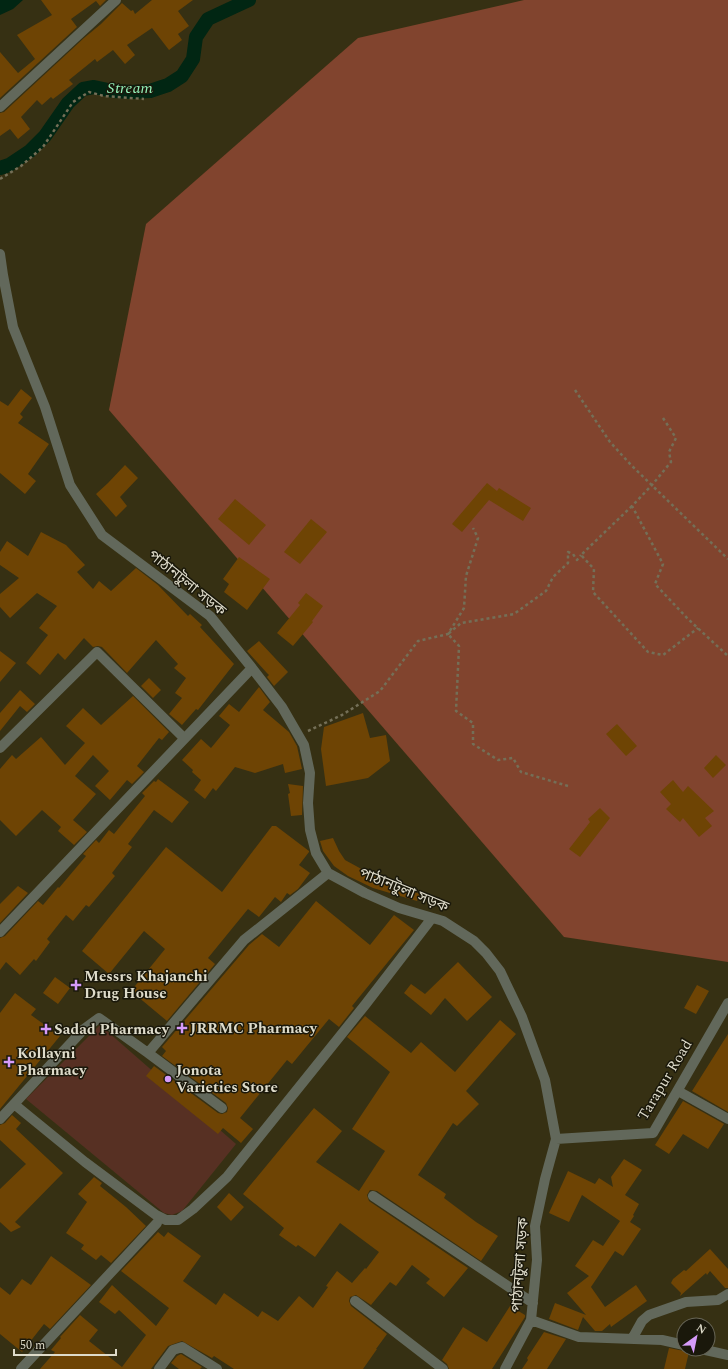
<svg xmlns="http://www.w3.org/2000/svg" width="728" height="1369" viewBox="0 0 728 1369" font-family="Spectral,'Noto Sans Bengali',serif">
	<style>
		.green { fill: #573023 }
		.forest { fill: #81442e }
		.water { fill: #012613 }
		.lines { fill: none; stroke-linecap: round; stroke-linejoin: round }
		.canal { stroke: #012613; stroke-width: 14 }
		.building { fill: #6e4404 }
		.path { stroke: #746f57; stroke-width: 2.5; stroke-dasharray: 3 3; stroke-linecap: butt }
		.minor { stroke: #62685b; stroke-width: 10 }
		.poi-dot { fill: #d69bfa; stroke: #1a180b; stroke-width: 1.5 }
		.labels { text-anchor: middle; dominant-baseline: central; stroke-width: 3; stroke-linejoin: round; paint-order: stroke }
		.street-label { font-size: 15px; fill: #dedbca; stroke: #1a180b }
		.poi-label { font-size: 15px; font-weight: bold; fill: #dedbca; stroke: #1a180b; text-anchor: start }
		.water-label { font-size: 16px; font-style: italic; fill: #94f3ba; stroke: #1a180b }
	</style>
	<rect width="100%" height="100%" fill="#363013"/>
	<path class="green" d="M100,1025L236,1144L182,1211L172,1215L164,1213L26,1099Z"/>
	<path class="forest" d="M524,0H728V962L564,937L109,410L146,224L358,38Z"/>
	<path class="water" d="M0,0H23L13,9L0,15Z"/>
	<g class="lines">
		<path class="canal" d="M0,168L9,165L30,151L45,136L68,103L83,89L94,87L113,91L132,92L150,91L168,85L182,76L193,59L196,37L208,19L249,0"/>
	</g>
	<path class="building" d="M41,0H106L100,6L96,1L71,19L77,27L0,98V52L18,73L35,59L17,35L52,15Z
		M152,0H193L178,11L189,26L178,34L182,40L169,50L152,28L127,45L135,55L125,64L113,50L97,62L95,59L69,80L73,84L53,99L51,97L42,105L37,100L21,117L30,129L18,139L10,129L0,136V113L4,112L84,38L101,24L122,3L131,11L133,10L135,14Z
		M21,389L32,398L20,414L23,417L18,423L49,444L28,474L36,481L25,494L0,473V401L8,406Z
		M125,465L138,478L120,497L127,506L116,517L96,494L108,483Z
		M487,483L497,491L499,488L531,508L523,521L489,500L462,532L452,524Z
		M235,499L266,525L249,545L218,519Z
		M311,519L327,532L300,564L284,552Z
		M41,532L66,545L85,565L77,572L93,589L99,581L111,591L136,568L158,585L188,616L190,614L202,625L200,627L234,664L198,710L196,709L182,725L169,714L182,698L175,693L186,678L174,668L178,664L156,640L127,673L102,647L98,646L93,647L84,638L65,660L58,653L40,675L26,663L48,635L39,628L57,606L37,593L10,618L0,607V594L19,578L0,565V552L7,541L28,556Z
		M239,557L270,579L247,610L224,592L229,584L223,579Z
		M306,593L323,606L312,621L313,622L293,646L277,633L300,605L298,603Z
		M259,641L288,672L274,686L267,677L269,675L266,672L247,651Z
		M0,651L16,663L0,682Z
		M149,678L161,690L153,698L141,686Z
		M259,687L270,702L263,710L289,732L297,746L302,769L285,773L283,764L255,773L235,767L216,791L213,788L205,799L194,790L201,780L192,772L193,770L182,760L201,739L211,748L230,725L219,716L229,704L239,712Z
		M20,690L35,704L27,712L20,706L0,731V713Z
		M133,696L169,732L162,740L159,738L137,766L144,772L132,784L127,780L110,800L95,786L109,771L93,755L75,776L96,794L73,820L87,832L74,845L58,831L61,827L42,810L16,836L0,820V769L12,755L16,759L41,737L65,765L85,743L66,726L83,708L101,725Z
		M363,713L370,738L386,735L390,761L368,778L326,786L321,749L324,727Z
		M617,724L637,746L626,756L606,734Z
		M716,755L726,765L713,778L704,768Z
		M158,779L189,802L172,823L154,810L128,844L132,847L112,873L115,876L89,907L86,905L73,921L66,915L47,939L50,942L36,961L34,959L20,975L6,962L0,970V938L5,936L38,901L43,905L58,887L59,888L86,856L83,854L96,840L99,843L109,830L114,834L145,796L142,793L154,781L156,782Z
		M673,780L683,792L688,786L714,811L705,818L712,826L699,837L683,818L680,822L666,809L671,804L660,792Z
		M288,784L303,786L302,815L291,816L288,794L290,793Z
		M600,808L610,818L580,857L569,849L590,822L588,819Z
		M272,826H276L309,851V852L299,865L310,873L298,889L290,895L287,893L281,902L275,897L259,917L248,909L208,958L215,964L167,1021L131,991L165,949L144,931L109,974L82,951L166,847L222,892Z
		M333,838L339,851L345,860L378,878V877L420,894L417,901L373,888L348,876L334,866L323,851L320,841Z
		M18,886L28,893L0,923V904Z
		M316,901L370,945L394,915L414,930L352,1006L354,1008L339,1027L329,1019L292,1064L287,1060L240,1118L253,1129L241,1143L223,1128L218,1134L146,1076L154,1066L218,1113L222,1114L227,1112L228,1108L226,1103L162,1056L166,1051L162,1047L249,945L262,934L279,947Z
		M458,962L492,997L467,1021L445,998L431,1015L404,993L411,984L425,994Z
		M55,977L70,988L58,1004L43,993Z
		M697,985L709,991L696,1014L684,1008Z
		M15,993L36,1009L31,1015L60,1036L0,1109V1013Z
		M365,1016L411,1053L421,1042L455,1072L500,1020L516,1034L466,1091L479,1104L457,1126L453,1123L418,1175L446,1194L444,1198L476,1222L498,1236L481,1261L377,1191L370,1190L367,1195L369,1201L468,1268L444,1297L426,1283L430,1279L412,1265L396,1286L390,1282L371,1305L356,1295L350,1297L349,1301L351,1306L387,1334L376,1349H377L363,1369H234L214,1356L212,1358L182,1341L168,1346L151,1369H40L55,1352L51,1350L61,1338L60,1337L80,1315L98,1330L89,1341L122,1367L146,1335L119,1310L115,1314L99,1302L112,1285L156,1326L169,1308L121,1271L158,1232L164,1237L168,1232L201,1256L183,1281L216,1305L224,1293L258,1317L262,1311L278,1321L299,1296L313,1308L328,1287L326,1286L337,1271L352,1283L365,1268L366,1269L379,1252L340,1223L315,1257L298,1245L296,1247L279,1235L284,1228L243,1194L314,1108L342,1131L316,1162L359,1191L385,1151L352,1129L390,1072L347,1037Z
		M728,1034V1112L692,1091Z
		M683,1101L724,1124L708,1149L683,1134L669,1154L655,1145Z
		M12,1115L21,1123L16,1129L63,1173L15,1222L21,1227L11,1232L0,1222V1189L26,1164L0,1140V1125L5,1123Z
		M624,1159L642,1170L625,1195L639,1204L633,1215L634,1216L630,1222L641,1229L623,1256L615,1251L591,1287L605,1307L636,1285L647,1301L611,1327L610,1324L602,1331H595L583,1317L578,1330L549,1319L555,1303L586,1315L567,1293L589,1276L575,1266L593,1240L603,1246L620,1221L582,1195L569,1222L549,1213L568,1171L595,1184L599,1178L613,1187L611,1177Z
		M94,1177L102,1183L100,1186L126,1207L146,1226L111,1263L101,1255L96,1260L81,1249L84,1245L66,1233L87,1202L78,1194Z
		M229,1193L244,1207L231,1221L217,1207Z
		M710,1249L728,1269V1288H725L710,1271L707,1275L706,1273L680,1296L681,1293L671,1283L673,1279L684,1270L686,1271Z
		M51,1256L91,1285L50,1329L44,1324L22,1352L0,1334V1287L10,1295L22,1279L31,1285Z
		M510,1306L525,1315V1317L492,1369H449L447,1364L442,1360L463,1327L487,1342Z
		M544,1332L566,1339L547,1369H522L528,1360L527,1358Z
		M669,1348L689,1352L685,1369H664Z
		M181,1354L202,1367L200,1369H179L171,1363L177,1356Z"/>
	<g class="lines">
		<path class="path" d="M0,179L21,166L43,147L73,102L89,92L104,96L144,99
			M575,390L610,442L631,465L728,559
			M663,418L676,438L669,452L671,462L652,485L632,506L663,564L655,584L688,619L728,656
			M632,506L581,555L594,569L593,592L648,652L663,655L698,628
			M308,731L342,715L380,691L418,641L448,634L464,608L466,576L478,538L473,528
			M568,786L521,772L513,758L498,760L473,744V723L456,711L459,646L448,634L461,623L514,614L546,591L553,577L568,563V552L573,554L577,560L581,555"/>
		<path class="minor" d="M0,107L116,0
			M0,254L3,275L13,327L45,407L70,485L102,535L210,616L252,668L282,707L304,745L310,773L308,803L310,830L316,853L328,873L365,893L399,908L443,921L474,941L486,953L500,971L522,1017L545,1080L556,1139L545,1179L535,1226L537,1260L531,1320L505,1369
			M0,748L97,652L184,738
			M0,932L252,668
			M148,1053L222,1108
			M678,1091L728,1119
			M14,1104L85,1162L156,1215L166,1220H178L193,1209L227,1177L365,1005L432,918
			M0,1119L84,1029L99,1018L148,1053L244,940L328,873
			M556,1139L653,1133L728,1003
			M373,1196L533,1303
			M355,1301L443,1369
			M531,1320L579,1337L662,1340L684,1345
			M632,1339L642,1321L649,1315L686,1302L718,1300L728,1294
			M701,1349L728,1355
			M21,1369L157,1223
			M159,1369L173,1350L182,1347L217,1369"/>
	</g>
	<g class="poi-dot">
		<path d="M74 979h4v4h4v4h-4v4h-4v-4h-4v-4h4z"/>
		<path d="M180 1022h4v4h4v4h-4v4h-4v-4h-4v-4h4z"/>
		<path d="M44 1023h4v4h4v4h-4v4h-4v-4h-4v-4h4z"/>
		<path d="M7 1056h4v4h4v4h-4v4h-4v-4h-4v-4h4z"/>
		<circle cx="168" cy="1079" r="4"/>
	</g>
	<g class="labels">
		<g class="street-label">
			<text transform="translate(187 583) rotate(39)">পাঠানটুলা সড়ক</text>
			<text transform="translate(404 890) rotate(22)">পাঠানটুলা সড়ক</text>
			<text transform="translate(665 1080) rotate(-59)">Tarapur Road</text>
			<text transform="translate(520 1265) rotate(-86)">পাঠানটুলা সড়ক</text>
		</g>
		<g class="poi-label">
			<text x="84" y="976">Messrs Khajanchi<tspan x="84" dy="17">Drug House</tspan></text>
			<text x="190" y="1028">JRRMC Pharmacy</text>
			<text x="54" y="1029">Sadad Pharmacy</text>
			<text x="17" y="1053">Kollayni<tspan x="17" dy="17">Pharmacy</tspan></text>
			<text x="176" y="1070">Jonota<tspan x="176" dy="17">Varieties Store</tspan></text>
		</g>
		<g class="water-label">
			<text x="130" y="88">Stream</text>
		</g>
	</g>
	<g transform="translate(696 1337) rotate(33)"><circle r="19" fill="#1a180b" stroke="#686657"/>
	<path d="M0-3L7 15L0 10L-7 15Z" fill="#d69bfa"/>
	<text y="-6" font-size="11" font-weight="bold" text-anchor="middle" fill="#dedbca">N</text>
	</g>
	<path d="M14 1349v6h102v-6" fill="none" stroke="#dedbca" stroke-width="2"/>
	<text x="20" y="1349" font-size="12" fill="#dedbca" stroke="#1a180b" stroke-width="3" paint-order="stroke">50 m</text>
</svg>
